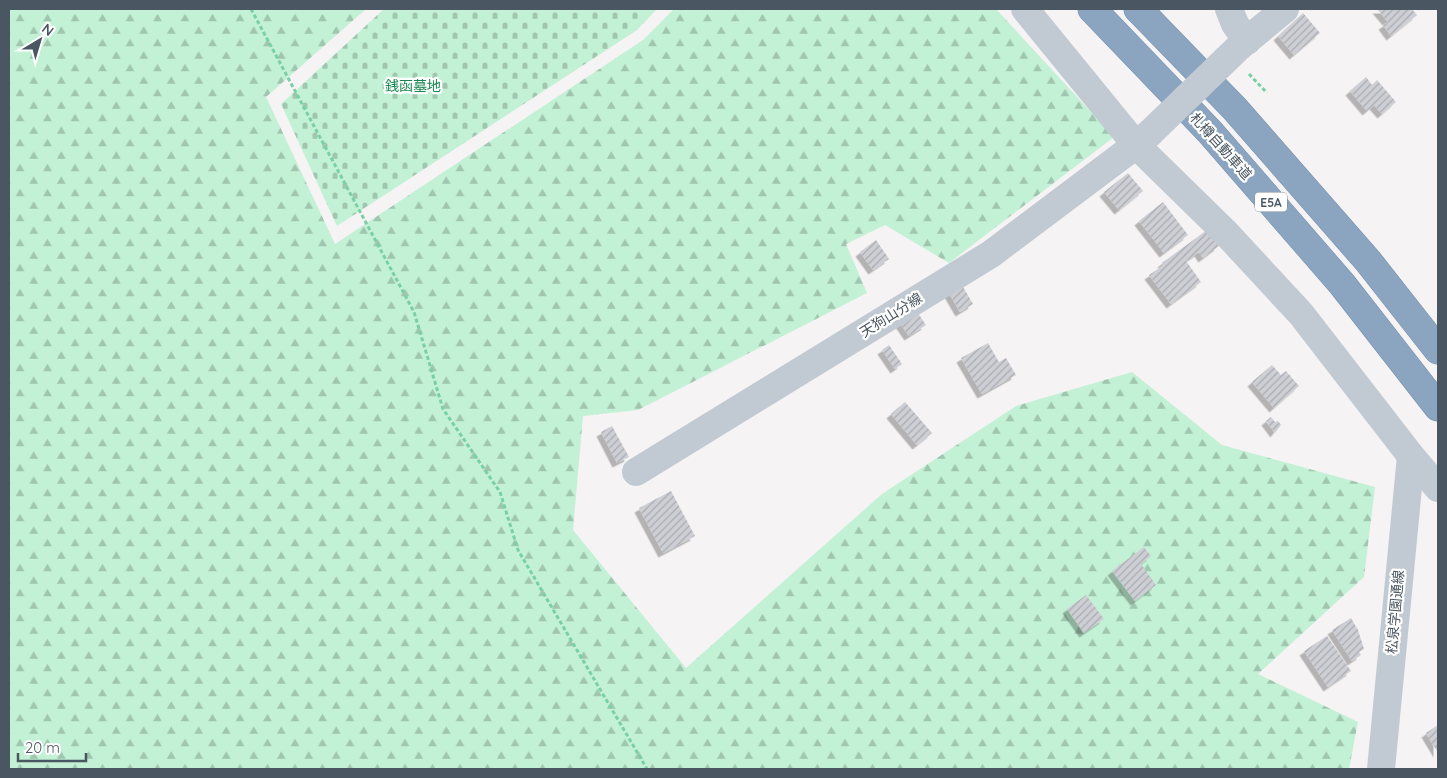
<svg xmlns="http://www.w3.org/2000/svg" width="1447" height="778" viewBox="0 0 1447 778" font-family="Quicksand,'Noto Sans JP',sans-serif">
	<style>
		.forest { fill: url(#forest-firs) }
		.cemetery { fill: url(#cemetery-stones) }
		.building { fill: url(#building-hatch); filter: url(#shadow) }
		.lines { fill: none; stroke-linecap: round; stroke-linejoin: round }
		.highway-casing { stroke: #7690ad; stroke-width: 29 }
		.path { stroke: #7ad0a6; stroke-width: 3; stroke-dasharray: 4 2.5; stroke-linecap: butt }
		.minor { stroke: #c1cad2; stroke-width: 28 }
		.highway { stroke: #8ba5c1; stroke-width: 28 }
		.minor-bridge { stroke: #c1cad2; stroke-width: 28 }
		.labels { text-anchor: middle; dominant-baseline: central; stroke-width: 4.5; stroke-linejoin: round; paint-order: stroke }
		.shield { fill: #fff; stroke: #808990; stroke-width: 1 }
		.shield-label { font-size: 12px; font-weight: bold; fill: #4a5661 }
		.park-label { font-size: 14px; fill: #17864f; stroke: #fff }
		.street-label { font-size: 14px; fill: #4a5661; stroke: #fff }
	</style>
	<defs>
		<pattern id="forest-firs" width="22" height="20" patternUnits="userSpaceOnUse" patternTransform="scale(1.25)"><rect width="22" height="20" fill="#c3f1d5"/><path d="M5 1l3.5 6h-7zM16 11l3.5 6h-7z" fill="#a0c6b0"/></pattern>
		<pattern id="cemetery-stones" width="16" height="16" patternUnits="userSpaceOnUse" patternTransform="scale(1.25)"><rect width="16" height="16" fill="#c3f1d5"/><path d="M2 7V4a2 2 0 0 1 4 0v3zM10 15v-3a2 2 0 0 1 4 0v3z" fill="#a0c6b0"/></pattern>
		<pattern id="building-hatch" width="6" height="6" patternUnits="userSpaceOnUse" patternTransform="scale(1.25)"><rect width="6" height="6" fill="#cdcfd5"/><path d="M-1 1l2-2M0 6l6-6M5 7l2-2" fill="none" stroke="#a8abb0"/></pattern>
		<filter id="shadow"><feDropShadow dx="-4.5" dy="4.5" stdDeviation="0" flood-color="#0004"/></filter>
	</defs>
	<rect width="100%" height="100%" fill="#f5f3f3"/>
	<path class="forest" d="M9,9H366L266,97L335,244L643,40L674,9H996L1114,137L949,263L885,225L846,244L867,293L638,410L583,416L573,530L686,668L882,494L1016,406L1132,372L1222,445L1375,487L1364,577L1258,674L1358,722L1349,769H9Z"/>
	<path class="cemetery" d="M384,9H657L637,30L337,226L281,104Z"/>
	<path class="building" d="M1377,9H1412L1417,15L1391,36L1383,25L1388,22Z
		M1303,13L1320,33L1294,55L1278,36Z
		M1366,77L1372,85L1377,80L1396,102L1382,114L1374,105L1367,111L1350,91Z
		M1128,173L1143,191L1119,210L1104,192Z
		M1163,202L1188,235L1164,253L1139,221Z
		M1207,230L1219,246L1203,258L1199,252L1186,261L1201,282L1171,304L1149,275L1164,265L1162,263Z
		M876,240L889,259L873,270L860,252Z
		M962,285L973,304L960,312L949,293Z
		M915,309L926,325L909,336L898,320Z
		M988,343L999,362L1006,358L1016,375L982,394L961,358Z
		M889,345L902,364L895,369L882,350Z
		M1272,365L1281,375L1286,371L1299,386L1274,408L1252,382Z
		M905,402L932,433L917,445L891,414Z
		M1271,417L1275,422L1278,421L1281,425L1275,433L1266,421Z
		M612,426L629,457L617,463L601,432Z
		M671,491L695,536L663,553L639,508Z
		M1144,547L1151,556L1141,564L1156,585L1135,601L1112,571Z
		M1086,595L1104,619L1084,633L1067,609Z
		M1351,618L1358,630L1364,649L1359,652L1361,655L1352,661L1332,630Z
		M1327,636L1351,671L1328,687L1304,651Z
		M1438,725V753L1426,733Z"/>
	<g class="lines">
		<g class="highway-casing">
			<path id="highway" d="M1092,9L1210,132L1342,284L1438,407
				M1138,9L1235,109L1368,261L1438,350"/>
		</g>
		<path class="path" d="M251,9L414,312L443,409L500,492L518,550L647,769
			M1249,74L1267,93"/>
		<path class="minor" d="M1025,9L1136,145L1226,233L1301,314L1411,456L1438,488
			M1229,9L1235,24L1247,41
			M1239,47L1285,9
			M636,472L991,254L1136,145L1150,133
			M1381,769L1411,456"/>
		<use href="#highway" class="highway"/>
		<path class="minor-bridge" d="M1151,132L1239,47"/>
	</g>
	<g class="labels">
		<rect class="shield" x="1255" y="192.5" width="32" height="19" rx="4"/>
		<g class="shield-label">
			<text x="1271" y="202">E5A</text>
		</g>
		<g class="park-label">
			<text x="413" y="86">銭函墓地</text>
		</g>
		<g class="street-label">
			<text transform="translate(1221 146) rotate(48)">札樽自動車道</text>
			<text transform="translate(891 315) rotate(-32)">天狗山分線</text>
			<text transform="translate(1395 612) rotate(-85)">松泉学園通線</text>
		</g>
	</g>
	<rect width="1447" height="778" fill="none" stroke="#4a5661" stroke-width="20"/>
	<g transform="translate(40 40) rotate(38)" stroke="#ffffff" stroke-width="4" paint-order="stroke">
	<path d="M0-4L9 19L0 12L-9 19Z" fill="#4a5661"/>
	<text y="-8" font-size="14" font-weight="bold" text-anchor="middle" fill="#4a5661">N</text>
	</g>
	<path d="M18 753v8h68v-8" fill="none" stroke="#4a5661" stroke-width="2.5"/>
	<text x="25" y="753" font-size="15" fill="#4a5661" stroke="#ffffff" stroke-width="4" paint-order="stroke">20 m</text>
</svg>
